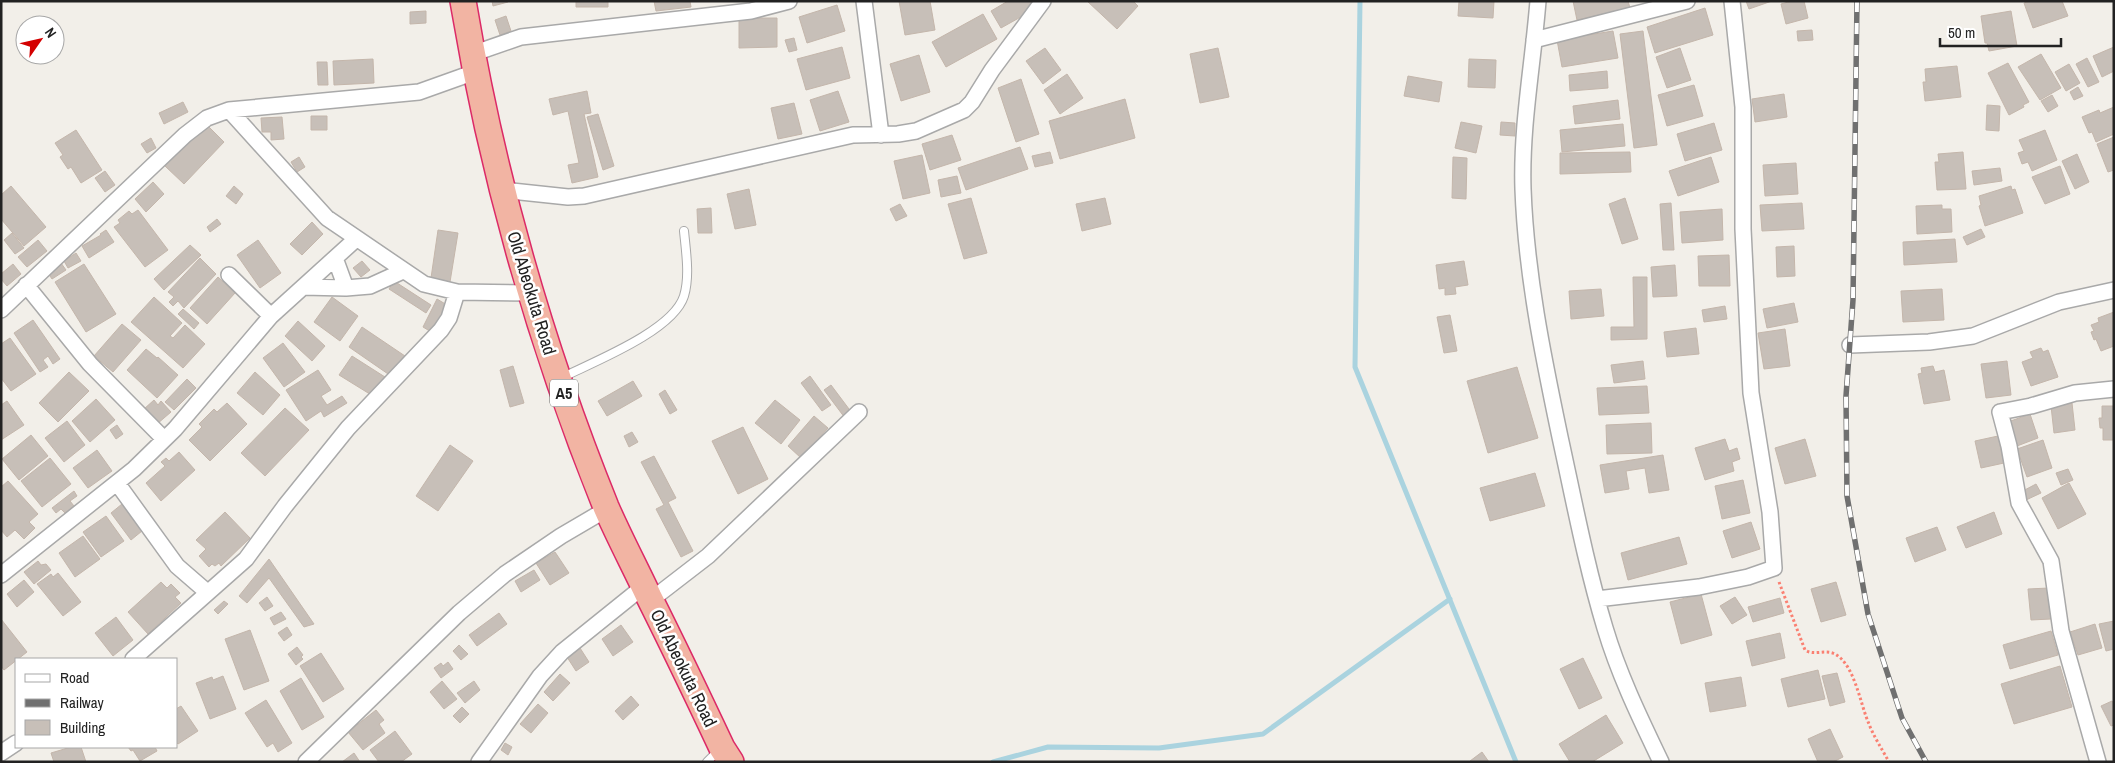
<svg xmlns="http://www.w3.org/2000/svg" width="2115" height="763" viewBox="0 0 2115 763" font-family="'Archivo Narrow',sans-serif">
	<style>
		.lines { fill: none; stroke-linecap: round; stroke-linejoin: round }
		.stream { stroke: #aad3df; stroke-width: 5 }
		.building { fill: #c7bfb8; stroke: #c4b6ab }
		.service-casing { stroke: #a9a9a9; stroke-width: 10 }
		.minor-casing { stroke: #a9a9a9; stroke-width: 18 }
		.trunk-casing { stroke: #dc2a67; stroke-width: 28 }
		.path { stroke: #fa8072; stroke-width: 3; stroke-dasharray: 2.5 2.5; stroke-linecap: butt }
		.service { stroke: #fff; stroke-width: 8 }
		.minor { stroke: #fff; stroke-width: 15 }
		.trunk { stroke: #f2b4a3; stroke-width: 25 }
		.rail-casing { stroke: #707070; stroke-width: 5.5 }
		.rail { stroke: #fff; stroke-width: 4; stroke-dasharray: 11; stroke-linecap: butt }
		.labels { text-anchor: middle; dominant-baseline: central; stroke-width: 5; stroke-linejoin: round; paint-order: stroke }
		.shield { fill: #fff; stroke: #646464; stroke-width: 1 }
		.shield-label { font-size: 16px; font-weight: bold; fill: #222 }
		.street-label { font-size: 18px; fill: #222; stroke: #fff }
	</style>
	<rect width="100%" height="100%" fill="#f2efe9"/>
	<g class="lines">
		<path class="stream" d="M1360,1L1355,367L1516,762
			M993,762L1048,747L1159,748L1263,734L1450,599"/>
	</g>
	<path class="building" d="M492,1H507L508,2L493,6Z
		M576,1H608V7H576Z
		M654,1H690L691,7L656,11Z
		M899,1H930L935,30L905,35Z
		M1008,1H1030L1035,9L1001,28L991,11Z
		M1087,1H1133L1138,6L1117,29Z
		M1459,1H1494L1493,18L1458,16Z
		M1573,1H1628L1630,8L1577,20Z
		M1746,1H1772L1749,9Z
		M1792,1H1804L1808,18L1786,24L1781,4Z
		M2030,1H2062L2068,16L2033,28L2024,3Z
		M837,5L845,31L807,43L799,17Z
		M1705,8L1713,35L1655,53L1647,27Z
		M426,11V23L410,24V12Z
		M2011,11L2017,46L1989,51L1987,43H1985L1981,16Z
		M983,14L997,39L946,67L932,42Z
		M506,16L511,31L500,35L495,20Z
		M739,18H777V47L739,48Z
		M1812,30L1813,40L1798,41L1797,31Z
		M1613,31L1618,58L1562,67L1557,40Z
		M1643,31L1657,145L1634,148L1620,34Z
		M794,38L797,50L789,52L785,40Z
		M842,47L850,78L806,90L797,59Z
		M2114,47V71L2102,77L2093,56Z
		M1045,48L1061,70L1043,84L1026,61Z
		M1218,48L1229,97L1200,103L1190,54Z
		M1680,48L1691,80L1667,88L1656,57Z
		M2041,54L2061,88L2040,100L2018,67Z
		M919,55L930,92L901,101L890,64Z
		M2087,58L2099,82L2088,87L2076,64Z
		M373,59L374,83L334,85L333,61Z
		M1469,59L1496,60L1495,88L1468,87Z
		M317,62H327L328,85H318Z
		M2008,63L2029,102L2023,105L2024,107L2009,115L1988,73Z
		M2069,64L2080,83L2066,91L2055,72Z
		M1957,66L1961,97L1925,101L1923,82H1926L1925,69Z
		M1607,71L1608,88L1570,91L1569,75Z
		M1067,74L1083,98L1060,114L1044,90Z
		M1408,76L1442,82L1439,102L1404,96Z
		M1021,79L1039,134L1016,142L998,88Z
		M1694,85L1703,116L1667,126L1658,95Z
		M2078,87L2083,96L2074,100L2070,92Z
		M587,91L591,113L584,114L598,177L572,183L568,165L579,163L568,111L553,115L549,99Z
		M838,91L849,122L820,131L810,100Z
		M1784,94L1787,117L1755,122L1752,99Z
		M2052,95L2058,106L2048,112L2041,101Z
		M1125,99L1135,138L1060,159L1049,121Z
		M1618,100L1620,119L1575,124L1573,106Z
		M183,102L188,112L164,124L159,113Z
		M794,103L802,134L778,139L771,108Z
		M1987,105L2000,106L1999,131L1986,130Z
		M2114,107V134L2096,142L2092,132L2089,133L2082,117L2099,110L2100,113Z
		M598,114L614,166L603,170L587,117Z
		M311,116H327V130H311Z
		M282,117L284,139L271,140V132H262L261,118Z
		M1461,122L1482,126L1476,153L1455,148Z
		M1501,122L1515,123V136L1500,135Z
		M1714,123L1722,150L1685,161L1677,134Z
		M206,124L224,142L184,184L165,166Z
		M1623,124L1625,146L1562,152L1560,130Z
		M76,130L102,170L81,183L71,167L68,169L60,157L63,155L55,143Z
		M2045,130L2057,160L2032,171L2028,162L2022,164L2018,153L2024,151L2019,140Z
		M952,135L961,160L930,170L922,144Z
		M2114,137V170L2108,172L2097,144Z
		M151,138L156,148L147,153L141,144Z
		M1020,147L1028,169L966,190L958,168Z
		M1050,152L1053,163L1035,167L1032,156Z
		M1630,152L1631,172L1560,174V153Z
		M1963,152L1966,189L1937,190L1935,162H1939L1938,154Z
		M2077,154L2089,182L2075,189L2062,161Z
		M922,155L930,193L903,199L894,161Z
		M299,157L305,167L297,172L291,162Z
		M1453,157L1467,158L1466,199L1452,198Z
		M1711,157L1719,182L1678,196L1669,171Z
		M1796,163L1798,194L1765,196L1763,165Z
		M2060,166L2070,194L2045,204L2032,177Z
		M2000,168L2002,181L1974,185L1972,171Z
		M105,171L115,185L105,192L95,178Z
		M957,176L961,193L941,197L938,180Z
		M153,182L164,194L146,212L135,199Z
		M11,186L46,227L24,246L1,219V195Z
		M234,186L243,194L236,204L226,196Z
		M2011,186L2012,190L2015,189L2023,213L1985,226L1979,206L1981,205L1979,196Z
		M749,189L756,225L735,229L727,194Z
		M971,198L987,253L964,259L948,204Z
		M1105,198L1111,224L1082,231L1076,204Z
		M1625,198L1638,239L1622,244L1609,204Z
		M1671,203L1674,250H1663L1660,204Z
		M1802,203L1804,229L1762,231L1760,205Z
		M900,204L907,216L896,221L890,209Z
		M1942,205V209H1951L1952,232L1917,234L1916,206Z
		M711,208L712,233H698L697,209Z
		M1722,209L1723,240L1682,243L1680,212Z
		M138,210L168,250L145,267L114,227L120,223L118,220L129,211L132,214Z
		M217,219L221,224L210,232L207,227Z
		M312,222L323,234L302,255L290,244Z
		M1981,229L1985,237L1967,245L1963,237Z
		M106,230L114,242L89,258L82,246L101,235L100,234Z
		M438,230L458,233L450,282L431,278Z
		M12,233L24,248L15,254L4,240Z
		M1955,239L1957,262L1904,265L1903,242Z
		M38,240L47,251L27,267L18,257Z
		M258,240L281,273L260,288L237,255Z
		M190,245L201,255L164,290L154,279Z
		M1794,246L1795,276L1777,277L1776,247Z
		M76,253L81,261L68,268L64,261Z
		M1729,255L1730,286H1699L1698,256Z
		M200,258L216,274L184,308L178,301L173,306L169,302L174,297L168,292Z
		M362,261L370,270L361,277L353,268Z
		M1464,261L1468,285L1455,287L1456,294L1445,295V288L1439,289L1436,265Z
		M61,263L66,270L52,279L48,273Z
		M13,264L21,274L7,286L1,279V274Z
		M84,264L116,314L86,332L55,282Z
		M1675,265L1677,296L1653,297L1651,267Z
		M218,277L235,293L207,324L190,308Z
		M1633,277H1647V339L1611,340V327H1634Z
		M394,281L431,305L426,313L389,289Z
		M1601,289L1604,316L1571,319L1569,291Z
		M1942,289L1944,320L1903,322L1901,291Z
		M154,297L182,323L170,336L173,338L185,325L205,344L183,368L131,322Z
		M332,297L358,316L340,341L314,322Z
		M437,299L447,305L433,333L423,327Z
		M1794,303L1798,322L1767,328L1763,309Z
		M1725,306L1727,319L1704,322L1702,310Z
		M183,309L199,323L194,329L178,314Z
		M2114,312V346L2101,351L2096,339L2094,340L2091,332L2094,331L2091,325L2099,322L2098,318Z
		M1450,315L1457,351L1444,353L1437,317Z
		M33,320L60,359L53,364L48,356L43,360L48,367L40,372L14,333Z
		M298,321L325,346L312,361L285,336Z
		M122,324L141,340L113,372L94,356Z
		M362,327L405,356L391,376L349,347Z
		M1696,328L1699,354L1667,357L1664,332Z
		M1785,329L1790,366L1764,369L1758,333Z
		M10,338L36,374L11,391L1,378V344Z
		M283,343L305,372L284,387L263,358Z
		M2041,348L2043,352L2048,350L2058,377L2031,386L2022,362L2033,358L2030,352Z
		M146,349L157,358L158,357L178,375L157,398L127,370Z
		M352,356L385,377L373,396L339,375Z
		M1643,361L1645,379L1614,383L1611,365Z
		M2007,361L2011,395L1986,398L1981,364Z
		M513,366L524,403L510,407L500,370Z
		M1933,366L1935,372L1944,370L1950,400L1924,404L1918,374L1922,373L1921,368Z
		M1517,367L1538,438L1488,453L1467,381Z
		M318,370L331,390L321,396L327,405L342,396L347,403L324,417L321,411L306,421L286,390Z
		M69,372L89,391L58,422L39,403Z
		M255,372L280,395L263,415L237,393Z
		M810,376L831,405L822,411L801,383Z
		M187,379L196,388L174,410L165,402Z
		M633,381L642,396L607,416L598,401Z
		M831,385L852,413L845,418L824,390Z
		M1647,386L1649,413L1599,415L1597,388Z
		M665,390L677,410L670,414L659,394Z
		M96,399L115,420L90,442L72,421Z
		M154,400L158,405L161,401L171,412L157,424L144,409Z
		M775,400L800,420L781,444L755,423Z
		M7,401L24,425L1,440V405Z
		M227,403L247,424L210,461L189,440L202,427L199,424L214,409L217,412Z
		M2072,403L2075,430L2054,433L2051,406Z
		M2102,406H2114V440H2103V428H2100L2099,418H2102Z
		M285,408L309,430L265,476L241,453Z
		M2030,414L2038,438L2017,446L2008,422Z
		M814,416L828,428L801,458L788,446Z
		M67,421L85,445L64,462L45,438Z
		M1651,423L1652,453L1607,454L1606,425Z
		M117,425L123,434L116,439L110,430Z
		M743,427L768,479L738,494L712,441Z
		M632,432L638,442L629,447L624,436Z
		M31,435L48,456L19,480L2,459Z
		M1998,436L2004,463L1981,468L1975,441Z
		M1725,439L1729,451L1737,448L1740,459L1732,462L1734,471L1705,480L1695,448Z
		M1805,439L1816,476L1785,484L1775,448Z
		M2043,440L2052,468L2027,477L2017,449Z
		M450,445L473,461L438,511L416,496Z
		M97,450L112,471L88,488L73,468Z
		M179,452L195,470L161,501L146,483L165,466L161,462L166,458L169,461Z
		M1663,455L1669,490L1649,493L1645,468L1626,471L1629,489L1605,493L1600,465Z
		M654,456L676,498L668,502L693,551L681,557L656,509L664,505L641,462Z
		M50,458L71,484L42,507L21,481Z
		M2068,469L2073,480L2061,485L2056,473Z
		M1535,473L1545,506L1490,521L1480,488Z
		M1743,480L1750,513L1722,519L1715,486Z
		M8,481L38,514L29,522L35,528L24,539L15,530L7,537L1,530V487Z
		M2069,483L2086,514L2058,529L2042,498Z
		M2036,484L2041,493L2026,500L2021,492Z
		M74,491L77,496L70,501L74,506L65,513L61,509L56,513L52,508Z
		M122,504L142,531L131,540L111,513Z
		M225,512L250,538L221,566L219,563L215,566L212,564L209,567L199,556L206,549L196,540Z
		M1994,512L2002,534L1966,548L1957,527Z
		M106,516L124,541L101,557L83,532Z
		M1751,522L1760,549L1732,558L1723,531Z
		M1937,527L1946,550L1915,562L1906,538Z
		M83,536L100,559L75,577L59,553Z
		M1679,537L1687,564L1628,580L1621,553Z
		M555,552L569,573L550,585L536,563Z
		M269,559L314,624L304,627L269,578L247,603L239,596Z
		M38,561L41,565L46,564L51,570L34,584L24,572Z
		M534,570L540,580L521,592L515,581Z
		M58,573L81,602L63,616L37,584L51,574L53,577Z
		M24,580L34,592L17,607L7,594Z
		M161,582L167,588L171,584L180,593L175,597L181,603L148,634L128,612Z
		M1836,582L1846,615L1821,622L1811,589Z
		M2049,588L2051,619L2031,620L2028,589Z
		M1701,594L1712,635L1681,644L1670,602Z
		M267,597L273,606L265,611L259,603Z
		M1735,597L1747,615L1732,624L1720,606Z
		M1780,598L1784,613L1753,622L1748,607Z
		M224,601L228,604L218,614L214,610Z
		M281,612L286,619L274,625L270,618Z
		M499,613L507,624L477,646L469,635Z
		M116,617L133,640L113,656L95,633Z
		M1,619L27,652L4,670L1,666Z
		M2114,621V649L2106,651L2099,624Z
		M2095,624L2102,648L2078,655L2070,632Z
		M621,625L633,642L613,656L602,639Z
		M287,627L292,635L284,641L278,633Z
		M250,630L269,681L244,690L225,639Z
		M2051,631L2058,655L2010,669L2003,645Z
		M1780,633L1785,658L1752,666L1746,641Z
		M459,645L468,654L461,660L453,651Z
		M297,647L303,655L301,657L303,659L296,665L288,654Z
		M580,648L589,662L576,671L567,657Z
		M321,653L344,689L323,702L300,666Z
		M1583,658L1602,698L1579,709L1560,669Z
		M448,662L453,669L441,678L434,668L441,663L443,666Z
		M2060,666L2072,707L2014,724L2001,684Z
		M1818,670L1825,699L1788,707L1781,679Z
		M1837,673L1845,702L1830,706L1822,676Z
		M560,674L570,683L553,701L544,692Z
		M223,676L236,709L210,719L196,683L212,677L213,680Z
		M1741,677L1746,706L1710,712L1705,683Z
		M301,678L324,717L302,730L280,691Z
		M442,681L457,699L444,709L430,692Z
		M474,681L480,690L465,703L457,693Z
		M631,696L639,705L623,720L615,711Z
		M266,700L292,743L278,752L273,743L267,747L245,713Z
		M2112,701L2114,704V725L2111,726L2101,706Z
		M538,704L548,713L531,733L520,724Z
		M181,706L198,731L178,744L176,742V709Z
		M462,707L469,714L460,723L453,716Z
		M376,710L384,720L379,724L385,733L363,750L348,732Z
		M1606,715L1623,743L1592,762H1570L1559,744Z
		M1830,729L1843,757L1833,762H1818L1808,739Z
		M395,731L412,754L401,762H379L370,750Z
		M505,743L512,747L508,755L501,750Z
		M71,747H81L86,762H54L51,753Z
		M128,747H155L157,751L140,761L133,750L131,751Z
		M1482,752L1489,762H1470V761Z
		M354,753L360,762H342Z"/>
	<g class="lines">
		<g class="service-casing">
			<path id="service" d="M561,378C593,362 673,331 684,296C690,276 686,252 684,231
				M707,762L718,751"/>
		</g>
		<g class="minor-casing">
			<path id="minor" d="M864,1L881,135
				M1538,1C1533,64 1521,126 1523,189C1526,273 1543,356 1560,437C1574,501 1586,565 1605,628C1619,675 1640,718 1661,762
				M1534,40L1687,1
				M472,54L521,37L751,11L789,1
				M229,110L327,218L424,284L457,292L531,293
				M502,190L568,197L584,196L853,135L898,134L916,131L964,110L972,102L992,70L1043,1
				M335,258L346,288
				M229,275L271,316
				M26,285L90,364L164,439
				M303,287L346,288L370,286L403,271
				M1,310L185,135L207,118L229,110L419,92L475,72
				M1850,345L1929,342L1973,336L2059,302L2114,290
				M117,483L177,566L207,592
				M1,575L134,469L175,429L271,316L356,239
				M1597,599L1699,587L1748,577L1774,568L1770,512L1751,393L1743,229V107L1732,1
				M651,600L708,556L859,412
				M133,659L246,559L285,506L348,428L441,330L449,318L457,292
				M1,753L16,743
				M306,762L459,613L505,574L561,536L607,509
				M479,762L540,676L562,652L644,586
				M2098,762L2061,631L2051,561L2019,503L2009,446L2000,412L2031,406L2075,393L2114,389"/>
		</g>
		<g class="trunk-casing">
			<path id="trunk" d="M463,1C492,174 540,344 606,507C619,537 635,567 649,597C674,647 698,697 722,748L731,762"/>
		</g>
		<path class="path" d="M1779,582L1805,650C1814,656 1825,649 1835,654C1855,665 1860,704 1869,724C1874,737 1882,749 1889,762"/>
		<use href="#service" class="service"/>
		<use href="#minor" class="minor"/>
		<use href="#trunk" class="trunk"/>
		<g class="rail-casing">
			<path id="rail" d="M1857,1L1853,300L1846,396L1847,496L1868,614L1902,718L1926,762"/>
		</g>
		<use href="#rail" class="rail"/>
	</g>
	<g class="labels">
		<rect class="shield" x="550" y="379.5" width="28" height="27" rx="4"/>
		<g class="shield-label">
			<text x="564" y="393">A5</text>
		</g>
		<g class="street-label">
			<text transform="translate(532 293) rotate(73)">Old Abeokuta Road</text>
			<text transform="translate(684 668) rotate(64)">Old Abeokuta Road</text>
		</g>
	</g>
	<rect width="2115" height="763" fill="none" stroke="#222222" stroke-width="5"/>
	<rect x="15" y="658" width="162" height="90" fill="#ffffff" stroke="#a7a7a7"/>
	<rect x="25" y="674" width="25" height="8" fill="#ffffff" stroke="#a7a7a7"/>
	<text x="60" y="683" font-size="15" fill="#222222">Road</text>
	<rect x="25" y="699" width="25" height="8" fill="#707070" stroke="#a7a7a7"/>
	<text x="60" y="708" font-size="15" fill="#222222">Railway</text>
	<rect x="25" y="720" width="25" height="15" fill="#c7bfb8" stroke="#a7a7a7"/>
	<text x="60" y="733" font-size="15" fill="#222222">Building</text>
	<g transform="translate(40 40) rotate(56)"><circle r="24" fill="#ffffff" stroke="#a7a7a7"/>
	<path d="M0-4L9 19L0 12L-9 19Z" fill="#d40000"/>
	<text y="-8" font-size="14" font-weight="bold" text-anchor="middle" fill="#222222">N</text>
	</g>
	<path d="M1940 38v8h121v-8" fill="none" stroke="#222222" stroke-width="2.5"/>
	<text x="1948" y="38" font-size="15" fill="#222222" stroke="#ffffff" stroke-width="4" paint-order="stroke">50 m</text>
</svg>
